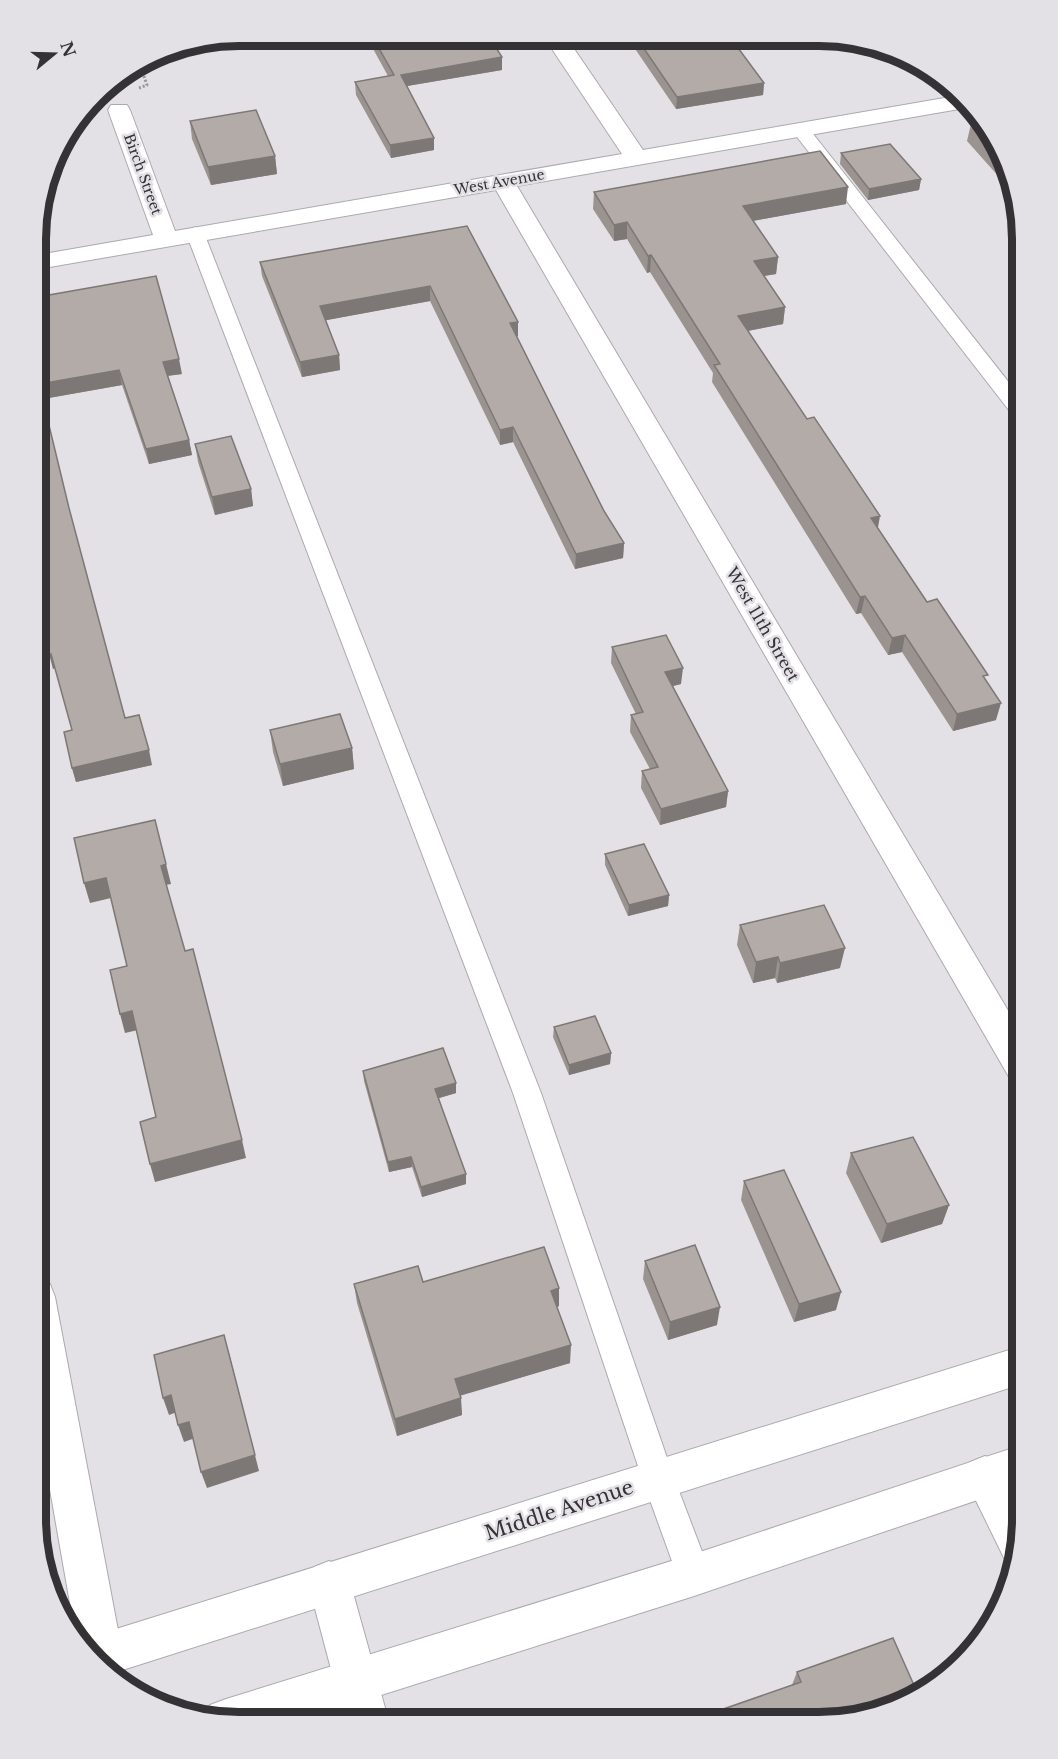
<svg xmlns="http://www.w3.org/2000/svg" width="1058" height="1759" viewBox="0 0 1058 1759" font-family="'Libre Baskerville',serif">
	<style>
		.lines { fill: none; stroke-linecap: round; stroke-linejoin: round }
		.lane-casing { stroke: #aca9af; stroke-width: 2 }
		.street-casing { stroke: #aca9af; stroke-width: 2 }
		.secondary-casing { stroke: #aca9af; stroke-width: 2 }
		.path { stroke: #98969a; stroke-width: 3; stroke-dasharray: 2 2; stroke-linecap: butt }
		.lane { fill: #fff; fill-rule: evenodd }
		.street { fill: #fff; fill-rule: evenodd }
		.secondary { fill: #fff; fill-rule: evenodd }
		.wall { fill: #9a9390 }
		.shaded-wall { fill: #7d7876 }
		.building { fill: #b3aba8; stroke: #7d7876; stroke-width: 1.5 }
		.labels { text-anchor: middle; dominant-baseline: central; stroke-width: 5; stroke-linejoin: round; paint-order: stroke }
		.far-street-label { font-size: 14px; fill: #343235; stroke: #e3e0e6 }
		.street-label { font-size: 16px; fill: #343235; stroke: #e3e0e6 }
		.near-street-label { font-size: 20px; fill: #343235; stroke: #e3e0e6 }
		.rim { fill: none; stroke: #343235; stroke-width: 8 }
	</style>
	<rect width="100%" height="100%" fill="#e3e0e6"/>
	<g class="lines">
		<g class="lane-casing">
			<path id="lane" d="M800,124L806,125L1022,399V419L1015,418L794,133L791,129Z
				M195,227L204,233L541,1093L674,1478L711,1575L706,1587L694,1592L682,1587L677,1575L642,1478L513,1093L186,233Z"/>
		</g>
		<g class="street-casing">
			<path id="street" d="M544,37H566L643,150L956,96L965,108L517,186L1022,1034V1081L1009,1077L496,190L38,269V255L153,235L108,110L111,105H127L130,110L175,231L622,154Z
				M36,1279L50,1284L55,1297L124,1662L118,1678L114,1679L74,1626L36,1410Z
				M985,1456L1000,1462L1022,1504V1533L1015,1562L1004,1558L964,1476L970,1462Z
				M329,1561L344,1567L350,1582L389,1722H345L308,1582L314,1567Z"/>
		</g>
		<g class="secondary-casing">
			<path id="secondary" d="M1022,1346V1384L110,1674L84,1639Z
				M1022,1445V1485L694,1596L296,1722L213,1721L205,1718L210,1705L226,1699L694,1554Z"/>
		</g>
		<path class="path" d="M139,88L147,85L140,65"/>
		<use href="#lane" class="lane"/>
		<use href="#street" class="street"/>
		<use href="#secondary" class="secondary"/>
	</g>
	<path class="wall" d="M366,36L489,37L502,70L407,86L434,138V150L391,158L356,95L355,82L388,76Z
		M627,37L787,38L736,46L764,83L763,95L676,109Z
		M893,58L912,65L902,67Z
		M190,121L275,156L277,174L211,185L192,139Z
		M971,124L1007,162L1000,178L967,141Z
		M841,153L921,179L919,190L868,200L840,164Z
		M594,192L846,204L753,221L778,257L776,274L764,276L785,307L783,324L748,331L927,602L986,681L996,720L953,731L902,652L888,655L861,613L856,614L712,382L713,373L650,272L647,273L627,239L614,241L593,209Z
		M467,226L518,322V336L517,337L604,511L624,543L623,558L575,569L513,442L500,445L430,301L326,320L339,355L340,370L302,377L262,276L260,262Z
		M38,297L182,374L168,376L189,440L192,455L149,464L122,385L43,399L69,508L125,718L152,765L76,782L72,768V730L55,668L53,669Z
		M195,444L251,489L253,506L215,515L198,462Z
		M612,647L681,684L673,686L728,791L726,807L660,825L641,788L642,771L650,769L630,732L631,715L636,714L611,663Z
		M270,730L352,748L354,769L283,786L273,752Z
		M605,854L669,895L668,906L628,916L605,865Z
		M740,925L840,968L777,983L775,978L753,983L737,945Z
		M554,1027L611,1053L610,1064L569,1075L553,1037Z
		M363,1071L456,1083V1093L439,1098L466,1184L422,1197L412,1167L389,1172L364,1081Z
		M851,1153L949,1205L942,1224L881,1243L846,1173Z
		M744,1181L836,1310L794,1322L741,1200Z
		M645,1261L717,1325L668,1340L643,1279Z
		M423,1282L559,1306L557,1307L570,1363L460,1395L462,1415L397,1436L357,1303L354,1284Z
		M797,1672L917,1692L792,1685Z"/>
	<path class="shaded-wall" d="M728,37L787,38L727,47Z
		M502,57V70L401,87V75Z
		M902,62L912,65L902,67Z
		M764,83L763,95L676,109L677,97Z
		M434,138V150L391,158L390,145Z
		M275,156L277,174L211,185L208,167Z
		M1004,161H1006L1007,162L1010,177L1000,178Z
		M921,179L919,190L868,200L869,189Z
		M848,187L846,204L741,223L743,206Z
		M627,222V239L614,241V225Z
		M651,255L650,272L647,273L648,256Z
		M778,257L776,274L752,278L754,261Z
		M430,286V301L322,321L320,306Z
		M785,307L783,324L736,333L738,316Z
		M518,322V336L510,338V323Z
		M339,355L340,370L302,377L300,362Z
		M179,359L182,374L165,376L163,362Z
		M119,370L122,385L43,399L39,384Z
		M513,427V442L500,445V430Z
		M189,440L192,455L149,464L146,449Z
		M251,489L253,506L215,515L212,497Z
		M880,516L877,533L871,518Z
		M624,543L623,558L575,569L576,554Z
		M865,596L861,613L856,614L860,597Z
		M905,635L902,652L888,655L892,638Z
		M49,654H51L55,668L53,669Z
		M683,668L681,684L664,688L665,672Z
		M1001,703L996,720L953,731L957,714Z
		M352,748L354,769L283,786L280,764Z
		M149,750L152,765L76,782L72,768Z
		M728,791L726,807L660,825L661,809Z
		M166,864L171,884L165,885L161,866Z
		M106,878L111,898L90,903L84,883Z
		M669,895L668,906L628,916L629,905Z
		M845,948L840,968L777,983L780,963Z
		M778,957L775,978L753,983L756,962Z
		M132,1011L138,1030L125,1033L120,1014Z
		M611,1053L610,1064L569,1075V1065Z
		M456,1083V1093L436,1099L435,1089Z
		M242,1140L246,1158L155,1182L150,1164Z
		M411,1157L412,1167L389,1172L388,1162Z
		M466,1174V1184L422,1197L421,1187Z
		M949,1205L942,1224L881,1243L887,1224Z
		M559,1288V1306L551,1309V1291Z
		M841,1292L836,1310L794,1322L799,1304Z
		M720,1307L717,1325L668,1340L670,1322Z
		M571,1345L570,1363L456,1397L455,1379Z
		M229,1353L259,1471L207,1488L201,1472Z
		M171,1395L177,1412L169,1415L163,1398Z
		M461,1398L462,1415L397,1436L395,1419Z
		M189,1422L195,1438L184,1442L178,1425Z"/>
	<path class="building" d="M372,36L489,37L502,57L401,75L434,138L390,145L355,82L394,75Z
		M636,37H730L764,83L677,97Z
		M256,110L275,156L208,167L190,121Z
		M977,123L1006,161H1004L971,124Z
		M890,144L921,179L869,189L841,153Z
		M820,151L848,187L743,206L778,257L754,261L785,307L738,316L807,419L814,417L880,516L871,518L927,602L937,599L988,675L983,676L1001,703L957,714L905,635L892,638L865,596L860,597L714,365L720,364L651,255L648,256L627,222L614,225L594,192Z
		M467,226L518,322L510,323L604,511L624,543L576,554L513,427L500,430L430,286L320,306L339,355L300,362L260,262Z
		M156,276L179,359L163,362L189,440L146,449L119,370L39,384L69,508L125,718L139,715L149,750L72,768L64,732L72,730L51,654H49L37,600L38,297Z
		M231,436L251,489L212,497L195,444Z
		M666,635L683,668L665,672L728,791L661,809L642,771L658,767L631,715L643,712L612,647Z
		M340,714L352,748L280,764L270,730Z
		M155,820L166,864L161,866L185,951L193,949L242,1140L150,1164L140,1122L156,1117L132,1011L120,1014L110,970L127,966L106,878L84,883L74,838Z
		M644,844L669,895L629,905L605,854Z
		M824,905L845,948L780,963L778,957L756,962L740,925Z
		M595,1016L611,1053L569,1065L554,1027Z
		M443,1048L456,1083L435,1089L466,1174L421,1187L411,1157L388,1162L363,1071Z
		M913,1137L949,1205L887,1224L851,1153Z
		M784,1170L841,1292L799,1304L744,1181Z
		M695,1245L720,1307L670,1322L645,1261Z
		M544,1247L559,1288L551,1291L571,1345L455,1379L461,1398L395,1419L354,1284L418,1266L423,1282Z
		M224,1335L255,1455L201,1472L189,1422L178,1425L171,1395L163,1398L154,1355Z
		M893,1638L917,1692L896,1708L819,1723H683L801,1682L797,1672Z"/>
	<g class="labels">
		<g class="far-street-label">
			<text transform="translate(143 174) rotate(70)">Birch Street</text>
			<text transform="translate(499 182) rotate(-10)">West Avenue</text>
		</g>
		<g class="street-label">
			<text transform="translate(763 624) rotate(60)">West 11th Street</text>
		</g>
		<g class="near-street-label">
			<text transform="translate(559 1510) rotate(-18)">Middle Avenue</text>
		</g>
	</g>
	<path d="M0 0H1058V1759H0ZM239 46H819A193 193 0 0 1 1012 239V1519A193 193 0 0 1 819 1712H239A193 193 0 0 1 46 1519V239A193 193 0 0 1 239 46Z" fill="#e3e0e6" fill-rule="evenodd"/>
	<path class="rim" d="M239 46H819A193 193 0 0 1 1012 239V1519A193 193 0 0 1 819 1712H239A193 193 0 0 1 46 1519V239A193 193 0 0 1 239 46Z"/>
	<g transform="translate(54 54) rotate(71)" stroke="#e3e0e6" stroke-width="4.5" paint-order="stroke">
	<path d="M0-4.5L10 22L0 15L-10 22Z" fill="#343235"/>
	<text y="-9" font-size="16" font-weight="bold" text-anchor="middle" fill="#343235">N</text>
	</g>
</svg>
